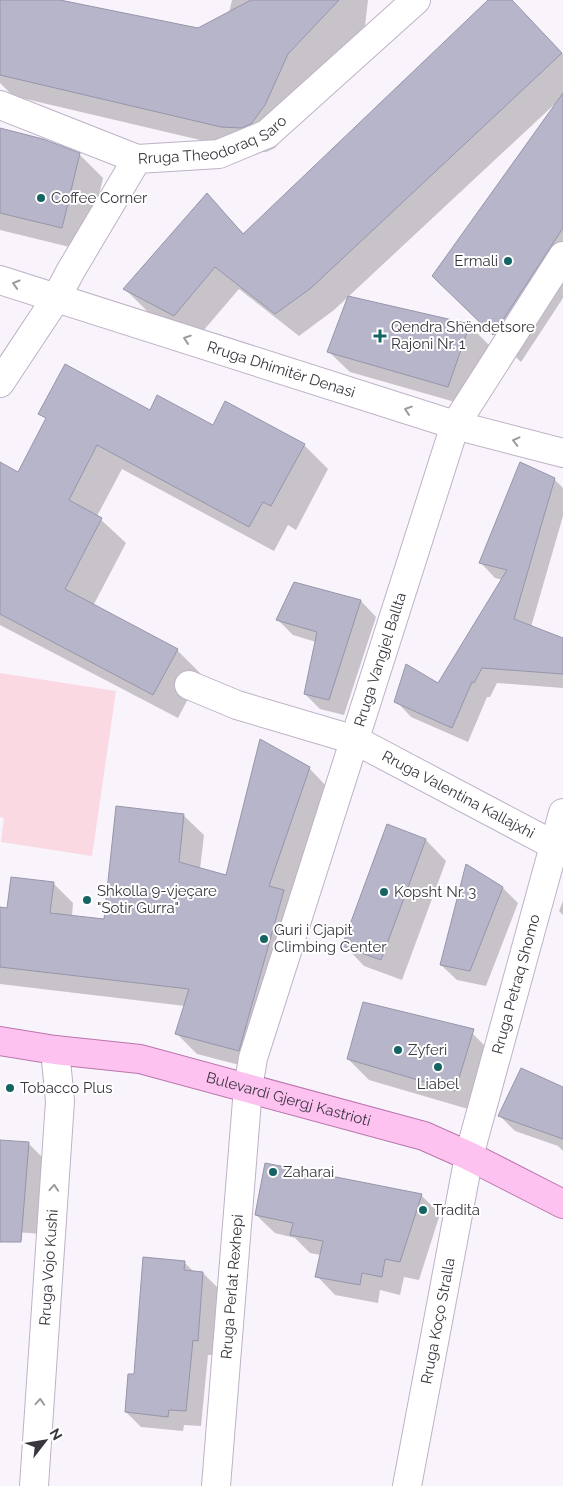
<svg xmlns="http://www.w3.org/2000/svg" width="563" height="1486" viewBox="0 0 563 1486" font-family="Raleway,sans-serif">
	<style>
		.green { fill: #fbd9e3 }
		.shadow { fill: #0003 }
		.building { fill: #b6b5ca; stroke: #9795aa }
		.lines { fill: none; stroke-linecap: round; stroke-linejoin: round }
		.minor-casing { stroke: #beb2c6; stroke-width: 30 }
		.major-casing { stroke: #b976ac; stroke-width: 30 }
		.minor { stroke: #fff; stroke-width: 28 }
		.major { stroke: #fec2f1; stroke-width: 28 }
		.oneway { stroke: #9c9a9e }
		.poi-dot { fill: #156464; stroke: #fff; stroke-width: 2 }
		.labels { text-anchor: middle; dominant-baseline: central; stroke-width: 4; stroke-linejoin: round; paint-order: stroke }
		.street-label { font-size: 15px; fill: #3a363e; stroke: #fff }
		.poi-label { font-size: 15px; fill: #3a363e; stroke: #fff; text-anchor: start }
	</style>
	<rect width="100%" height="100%" fill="#f9f4fc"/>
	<path class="green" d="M0,673L116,691L92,856L1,842L4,818L0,817Z"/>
	<path class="shadow" d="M0,0H54L198,30L229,13L232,0H368L365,26L344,50L339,49L312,78L289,129L275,148L266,152L247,151L13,96L0,83Z
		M490,0H511L563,54V298L521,362L462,303L558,101L334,310L299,336L239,289L197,338L148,312L125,289L207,195L245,235Z
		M0,129L79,154L103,178L86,251L0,230Z
		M349,298L470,326L490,346L469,406L350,372L329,352Z
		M150,411L304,445L328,469L296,530L288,525L274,551L122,469L97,516L126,543L93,606L177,650L201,674L178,718L0,625V469L18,473L46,419L40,413Z
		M554,479L563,488V516L531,627L563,639V688L497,683L490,697H487L468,742L411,717L396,701L439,685L503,580L495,578L480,562Z
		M361,601L376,617L344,715L320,709L305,694L316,642L293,635L278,620Z
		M309,768L329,789L259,1070L197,1054L177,1034L185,1006L0,984V909L9,910L53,883L73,903L72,916L105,920L183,815L204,835L200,869L227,876Z
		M426,840L446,861L402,980L364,966L344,945Z
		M503,888L518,903L486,986L457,980L441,965Z
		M563,901V915L559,911Z
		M468,1029L488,1049L475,1111L369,1080L348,1059Z
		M563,1098V1151L558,1146L515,1131L500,1116Z
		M0,1141L28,1143L49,1164L44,1234L0,1231Z
		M421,1195L440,1214L419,1280L404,1277L400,1295L380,1290L378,1303L335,1295L317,1276L321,1255L310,1253L295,1238L275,1233L256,1215Z
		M184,1262L194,1272L203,1273L218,1288L213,1355H208L201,1426L184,1425L183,1431L141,1427L126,1412L135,1376Z"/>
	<path class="building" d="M0,0H60L198,28L251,0H339L288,54L265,105L251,124L241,128L221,127L0,75Z
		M488,0H512L562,53L311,288L275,314L215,267L174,316L123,289L207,193L243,234Z
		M563,93V228L493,335L432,276Z
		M0,128L43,139L80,153L62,228L0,213Z
		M348,296L470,324L448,387L327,352Z
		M65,364L150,410L157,395L213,425L225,401L305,444L271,506L263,502L249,527L97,445L69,500L102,518L65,589L178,649L153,695L0,614V462L18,472L46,418L38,414Z
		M520,462L555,478L514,619L563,638V674L482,668L474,683L472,682L452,728L394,702L406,664L438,683L507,570L479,563Z
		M294,582L361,600L329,700L304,694L317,632L276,620Z
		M260,739L310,767L269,886L284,890L239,1051L175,1034L189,989L0,967V907L7,908L11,877L54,882L50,913L104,919L116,806L184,814L179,862L226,875Z
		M387,824L426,839L381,960L342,946Z
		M466,864L503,887L470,971L440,965Z
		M363,1002L474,1029L455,1091L347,1059Z
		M521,1068L563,1087V1139L498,1116Z
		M0,1140L29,1142L21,1242H0Z
		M265,1163L422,1194L400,1262L385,1259L382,1277L362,1273L360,1285L315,1277L323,1241L290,1235L293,1223L255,1215Z
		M143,1257L185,1261L184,1270L203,1272L198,1341L193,1340L186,1411L169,1410L168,1417L125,1412L128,1374H134Z"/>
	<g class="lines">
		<g class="minor-casing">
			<g id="minor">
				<path d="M0,105L137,159"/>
				<path id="s1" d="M0,280L455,425L563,453"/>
				<path id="s2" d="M0,383L57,297L70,272L137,159L219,154L267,134L416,0"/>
				<path id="s3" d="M189,685L237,705L355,740L563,850"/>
				<path id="s4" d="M34,1486L60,1101L55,1050"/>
				<path id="s5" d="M216,1486L248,1088L253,1058L455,425L563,256"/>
				<path id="s6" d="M407,1486L469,1156L563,813"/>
			</g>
		</g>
		<g class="major-casing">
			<g id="major">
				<path id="s7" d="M0,1041L55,1050L140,1059L424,1136L469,1156L563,1204"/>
			</g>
		</g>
		<use href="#minor" class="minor"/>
		<use href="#major" class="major"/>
	</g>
	<defs><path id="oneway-chevron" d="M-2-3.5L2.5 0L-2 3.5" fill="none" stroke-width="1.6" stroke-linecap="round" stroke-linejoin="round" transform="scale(1.25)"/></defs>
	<g class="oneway">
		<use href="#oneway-chevron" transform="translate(16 284) rotate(-164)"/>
		<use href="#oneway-chevron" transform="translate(187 339) rotate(-162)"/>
		<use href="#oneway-chevron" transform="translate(408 410) rotate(-162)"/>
		<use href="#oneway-chevron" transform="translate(516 441) rotate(-166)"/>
		<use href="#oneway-chevron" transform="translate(54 1188) rotate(-86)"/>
		<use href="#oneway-chevron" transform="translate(40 1402) rotate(-86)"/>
	</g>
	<g class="poi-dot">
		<circle cx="41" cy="198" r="5"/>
		<circle cx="508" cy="261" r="5"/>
		<path d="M377.5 328.5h5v5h5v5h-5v5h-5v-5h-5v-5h5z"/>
		<circle cx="384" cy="892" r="5"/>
		<circle cx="87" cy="900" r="5"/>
		<circle cx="264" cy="939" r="5"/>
		<circle cx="398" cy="1050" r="5"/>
		<circle cx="438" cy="1067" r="5"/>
		<circle cx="10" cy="1088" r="5"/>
		<circle cx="273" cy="1172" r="5"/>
		<circle cx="423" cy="1210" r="5"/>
	</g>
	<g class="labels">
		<g class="street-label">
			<text stroke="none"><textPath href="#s2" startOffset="342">Rruga Theodoraq Saro</textPath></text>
			<text stroke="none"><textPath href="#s1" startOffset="295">Rruga Dhimitër Denasi</textPath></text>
			<text stroke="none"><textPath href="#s5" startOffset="848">Rruga Vangjel Ballta</textPath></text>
			<text stroke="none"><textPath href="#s3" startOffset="292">Rruga Valentina Kallajxhi</textPath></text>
			<text stroke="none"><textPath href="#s6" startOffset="514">Rruga Petraq Shomo</textPath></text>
			<text stroke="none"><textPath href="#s7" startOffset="295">Bulevardi Gjergj Kastrioti</textPath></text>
			<text stroke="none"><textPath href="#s4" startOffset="219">Rruga Vojo Kushi</textPath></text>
			<text stroke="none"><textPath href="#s5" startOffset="200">Rruga Perlat Rexhepi</textPath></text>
			<text stroke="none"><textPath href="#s6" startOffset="168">Rruga Koço Stralla</textPath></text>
		</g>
		<g class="poi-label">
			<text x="51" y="198">Coffee Corner</text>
			<text x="498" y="261" text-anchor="end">Ermali</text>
			<text x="391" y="327">Qendra Shëndetsore<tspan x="391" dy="17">Rajoni Nr. 1</tspan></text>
			<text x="97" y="891">Shkolla 9-vjeçare<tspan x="97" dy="17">"Sotir Gurra"</tspan></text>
			<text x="394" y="892">Kopsht Nr. 3</text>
			<text x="274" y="930">Guri i Cjapit<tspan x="274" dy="17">Climbing Center</tspan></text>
			<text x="408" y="1050">Zyferi</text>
			<text x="438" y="1084" text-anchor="middle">Liabel</text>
			<text x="20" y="1088">Tobacco Plus</text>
			<text x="283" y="1172">Zaharai</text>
			<text x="433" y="1210">Tradita</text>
		</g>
	</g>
	<g transform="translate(45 1441) rotate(59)" stroke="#ffffff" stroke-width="4" paint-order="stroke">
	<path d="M0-4L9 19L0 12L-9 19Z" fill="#3a363e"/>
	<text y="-8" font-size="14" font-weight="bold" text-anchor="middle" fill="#3a363e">N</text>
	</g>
</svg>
